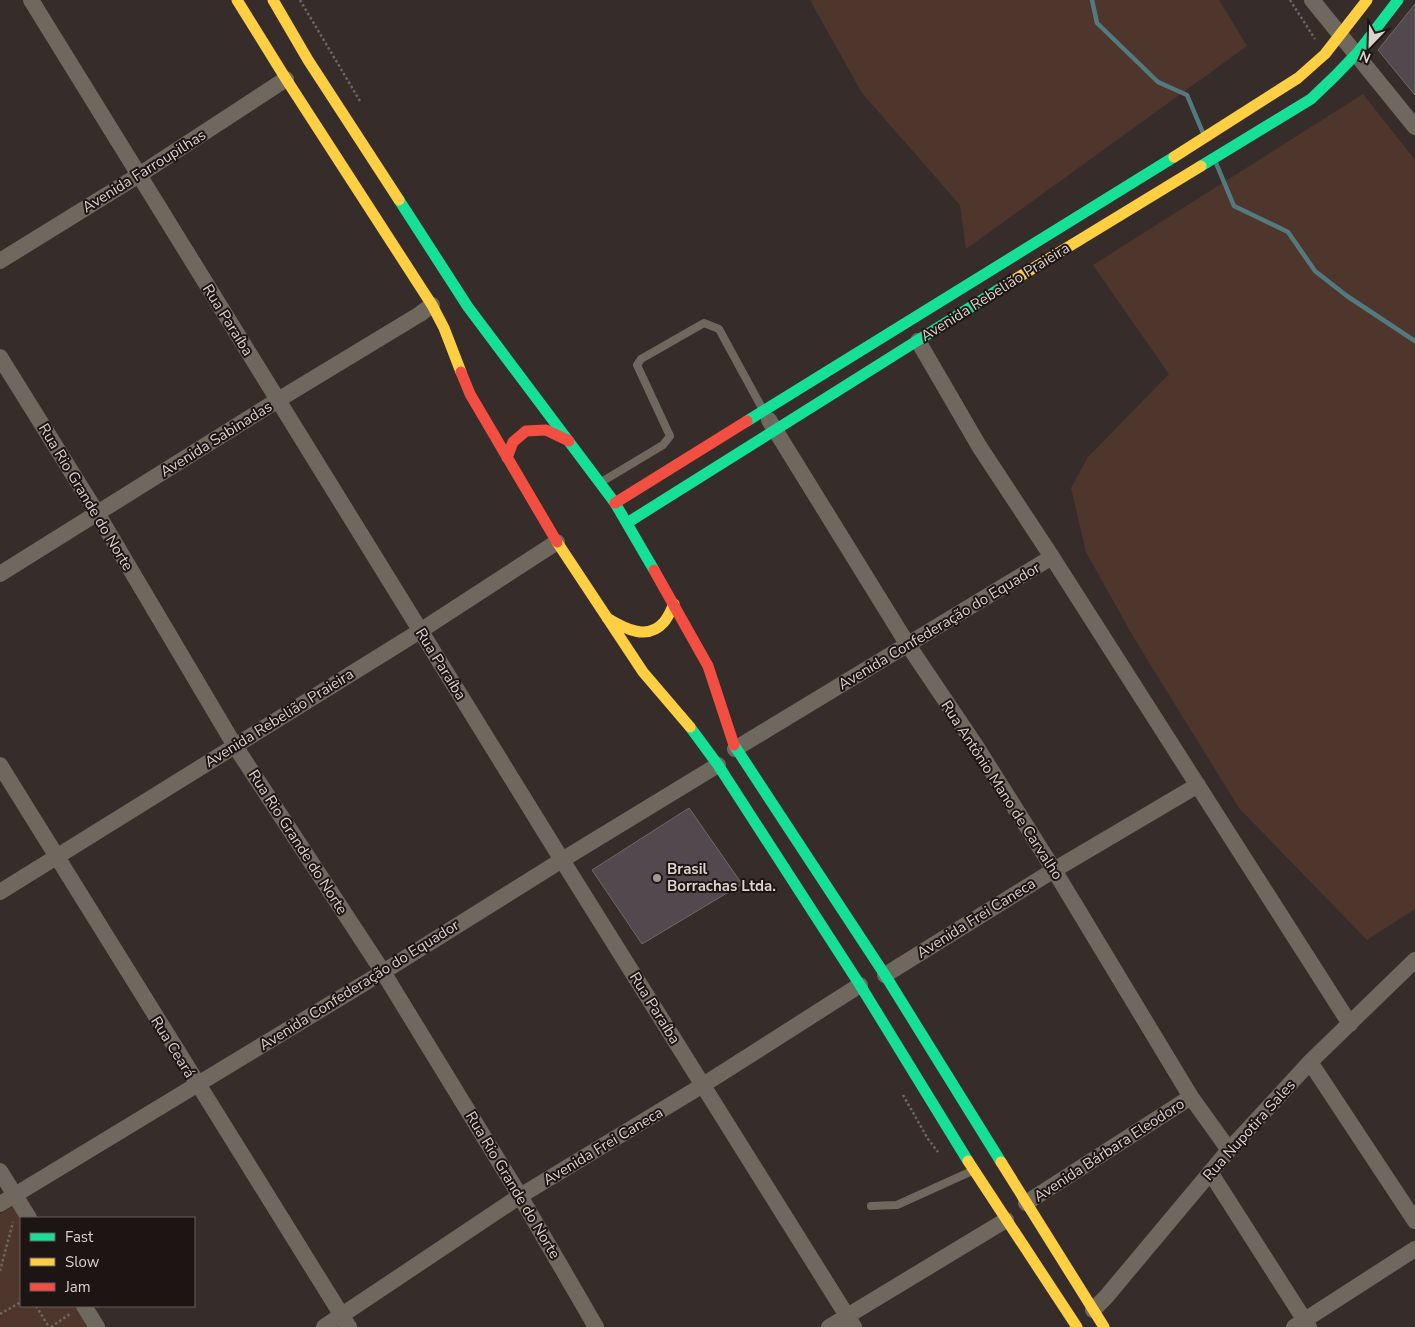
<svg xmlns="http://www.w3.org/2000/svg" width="1415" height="1327" viewBox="0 0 1415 1327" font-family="'Nunito Sans',sans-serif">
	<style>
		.green { fill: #4f362c }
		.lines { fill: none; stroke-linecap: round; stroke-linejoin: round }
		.stream { stroke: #537b7f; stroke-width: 4.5 }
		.building { fill: #51494d; stroke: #6e6869 }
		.path { stroke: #6d6760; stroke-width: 2.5; stroke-dasharray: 2.5 2.5; stroke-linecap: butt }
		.lane { stroke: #6e685e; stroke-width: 8 }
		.street { stroke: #6e685e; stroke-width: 16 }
		.fast { stroke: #16e098; stroke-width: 11 }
		.slow { stroke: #ffcf43; stroke-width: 11 }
		.jam { stroke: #f24e42; stroke-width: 11 }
		.poi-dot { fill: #a29895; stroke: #1c1513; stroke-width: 2 }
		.labels { text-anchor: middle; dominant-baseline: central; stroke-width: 4; stroke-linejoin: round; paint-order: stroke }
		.street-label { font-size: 15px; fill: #dcd2ce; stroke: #1c1513 }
		.poi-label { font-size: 15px; font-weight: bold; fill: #dcd2ce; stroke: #1c1513; text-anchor: start }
	</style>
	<rect width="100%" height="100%" fill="#362d2a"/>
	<path class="green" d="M810,0H1219L1247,46L966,249L960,205L862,93Z
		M1363,94L1415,160V909L1367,940L1239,808L1134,638L1086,552L1071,488L1088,457L1169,374L1093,265Z
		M15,1205L21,1218V1306H77L90,1327H0V1214Z"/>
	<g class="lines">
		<path class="stream" d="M1092,0L1097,23L1158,82L1187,95L1203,133
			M1216,163L1234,206L1288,232L1315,271L1347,296L1415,341"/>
	</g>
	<path class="building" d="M1415,4V95L1378,50Z
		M689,808L742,884L642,944L592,870Z"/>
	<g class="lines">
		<path class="path" d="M300,0L360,101
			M1290,0L1315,39
			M903,1095L928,1139L938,1152
			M0,1271L13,1222
			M36,1306L49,1327
			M0,1314L21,1302
			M51,1327L70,1314"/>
		<path class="lane" d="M603,481L663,445L670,436L637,365L641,359L704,323L719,329L762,408
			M871,1206L897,1205L972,1171"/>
		<path class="street" d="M31,0L562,860L854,1327
			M1312,0L1415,127
			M0,261L139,175L286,79
			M0,357L97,513L235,746L383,972L520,1196L596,1327
			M769,420L908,645L976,746L1054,870L1191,1097L1229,1150
			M1052,557L1350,1024
			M0,574L278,400L420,314L432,305
			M735,749L1052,557L979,446L918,341
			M0,765L349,1327
			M0,892L420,631L557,542
			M885,975L1054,870L1198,785
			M1310,1062L1415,1221
			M0,1171L29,1218
			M1210,1172L1309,1327
			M1026,1203L1191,1097
			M0,1204L383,972L562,860L718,765
			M84,1306L97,1327
			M1093,1310L1106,1297L1229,1150L1310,1062L1415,960
			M324,1327L520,1196L703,1085L860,985
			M829,1327L1006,1220
			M1294,1327L1415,1249"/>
		<path class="fast" d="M1201,166L1311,99L1335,76L1358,52L1398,0
			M399,200L468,307L615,503L654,570
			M747,421L1174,157
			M627,523L1009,283
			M690,727L718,765L860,985L968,1161
			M734,745L885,975L1001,1162"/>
		<path class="slow" d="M237,0L286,79L432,305L444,328L461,372
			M273,0L308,60L399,200
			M1174,157L1298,78L1325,54L1367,0
			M1009,283L1201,166
			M557,542L643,672L690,727
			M607,618C625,629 648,641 664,622C669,616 671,610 674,604
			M968,1161L1077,1327
			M1001,1162L1104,1327"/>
		<path class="jam" d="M461,372L470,394L557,542
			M507,458L513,442L526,431L546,430L569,441
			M615,503L747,421
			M654,570L708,666L734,745"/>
	</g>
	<circle class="poi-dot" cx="657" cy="878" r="5"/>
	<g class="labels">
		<g class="street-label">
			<text transform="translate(144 171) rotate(-32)">Avenida Farroupilhas</text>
			<text transform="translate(995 292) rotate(-32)">Avenida Rebelião Praieira</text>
			<text transform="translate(228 320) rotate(58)">Rua Paraíba</text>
			<text transform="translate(216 439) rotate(-32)">Avenida Sabinadas</text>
			<text transform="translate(86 497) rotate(59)">Rua Rio Grande do Norte</text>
			<text transform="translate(939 626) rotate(-31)">Avenida Confederação do Equador</text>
			<text transform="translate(441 664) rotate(58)">Rua Paraíba</text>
			<text transform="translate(279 718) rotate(-32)">Avenida Rebelião Praieira</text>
			<text transform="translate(1002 790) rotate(57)">Rua Antônio Mano de Carvalho</text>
			<text transform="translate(298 842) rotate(57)">Rua Rio Grande do Norte</text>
			<text transform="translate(976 918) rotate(-32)">Avenida Frei Caneca</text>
			<text transform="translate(359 985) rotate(-32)">Avenida Confederação do Equador</text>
			<text transform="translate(655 1008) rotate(58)">Rua Paraíba</text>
			<text transform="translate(173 1047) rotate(58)">Rua Ceará</text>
			<text transform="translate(1249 1130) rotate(-48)">Rua Nupotira Sales</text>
			<text transform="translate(603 1146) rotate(-31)">Avenida Frei Caneca</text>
			<text transform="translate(1109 1150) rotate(-33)">Avenida Bárbara Eleodoro</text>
			<text transform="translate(513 1185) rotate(59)">Rua Rio Grande do Norte</text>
		</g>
		<g class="poi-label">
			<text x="667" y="869">Brasil<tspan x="667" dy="17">Borrachas Ltda.</tspan></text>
		</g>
	</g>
	<rect x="20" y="1217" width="175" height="90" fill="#1c1513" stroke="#69615e"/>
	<rect x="30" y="1233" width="25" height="8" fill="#16e098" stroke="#69615e"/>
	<text x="65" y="1242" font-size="15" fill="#dcd2ce">Fast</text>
	<rect x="30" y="1258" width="25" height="8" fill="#ffcf43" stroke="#69615e"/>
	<text x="65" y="1267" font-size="15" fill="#dcd2ce">Slow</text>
	<rect x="30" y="1283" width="25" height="8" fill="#f24e42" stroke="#69615e"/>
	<text x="65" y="1292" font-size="15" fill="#dcd2ce">Jam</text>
	<g transform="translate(1370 45) rotate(203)" stroke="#1c1513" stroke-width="4" paint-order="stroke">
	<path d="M0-4L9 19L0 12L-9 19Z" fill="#dcd2ce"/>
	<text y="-8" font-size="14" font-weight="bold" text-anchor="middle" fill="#dcd2ce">N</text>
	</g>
</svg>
